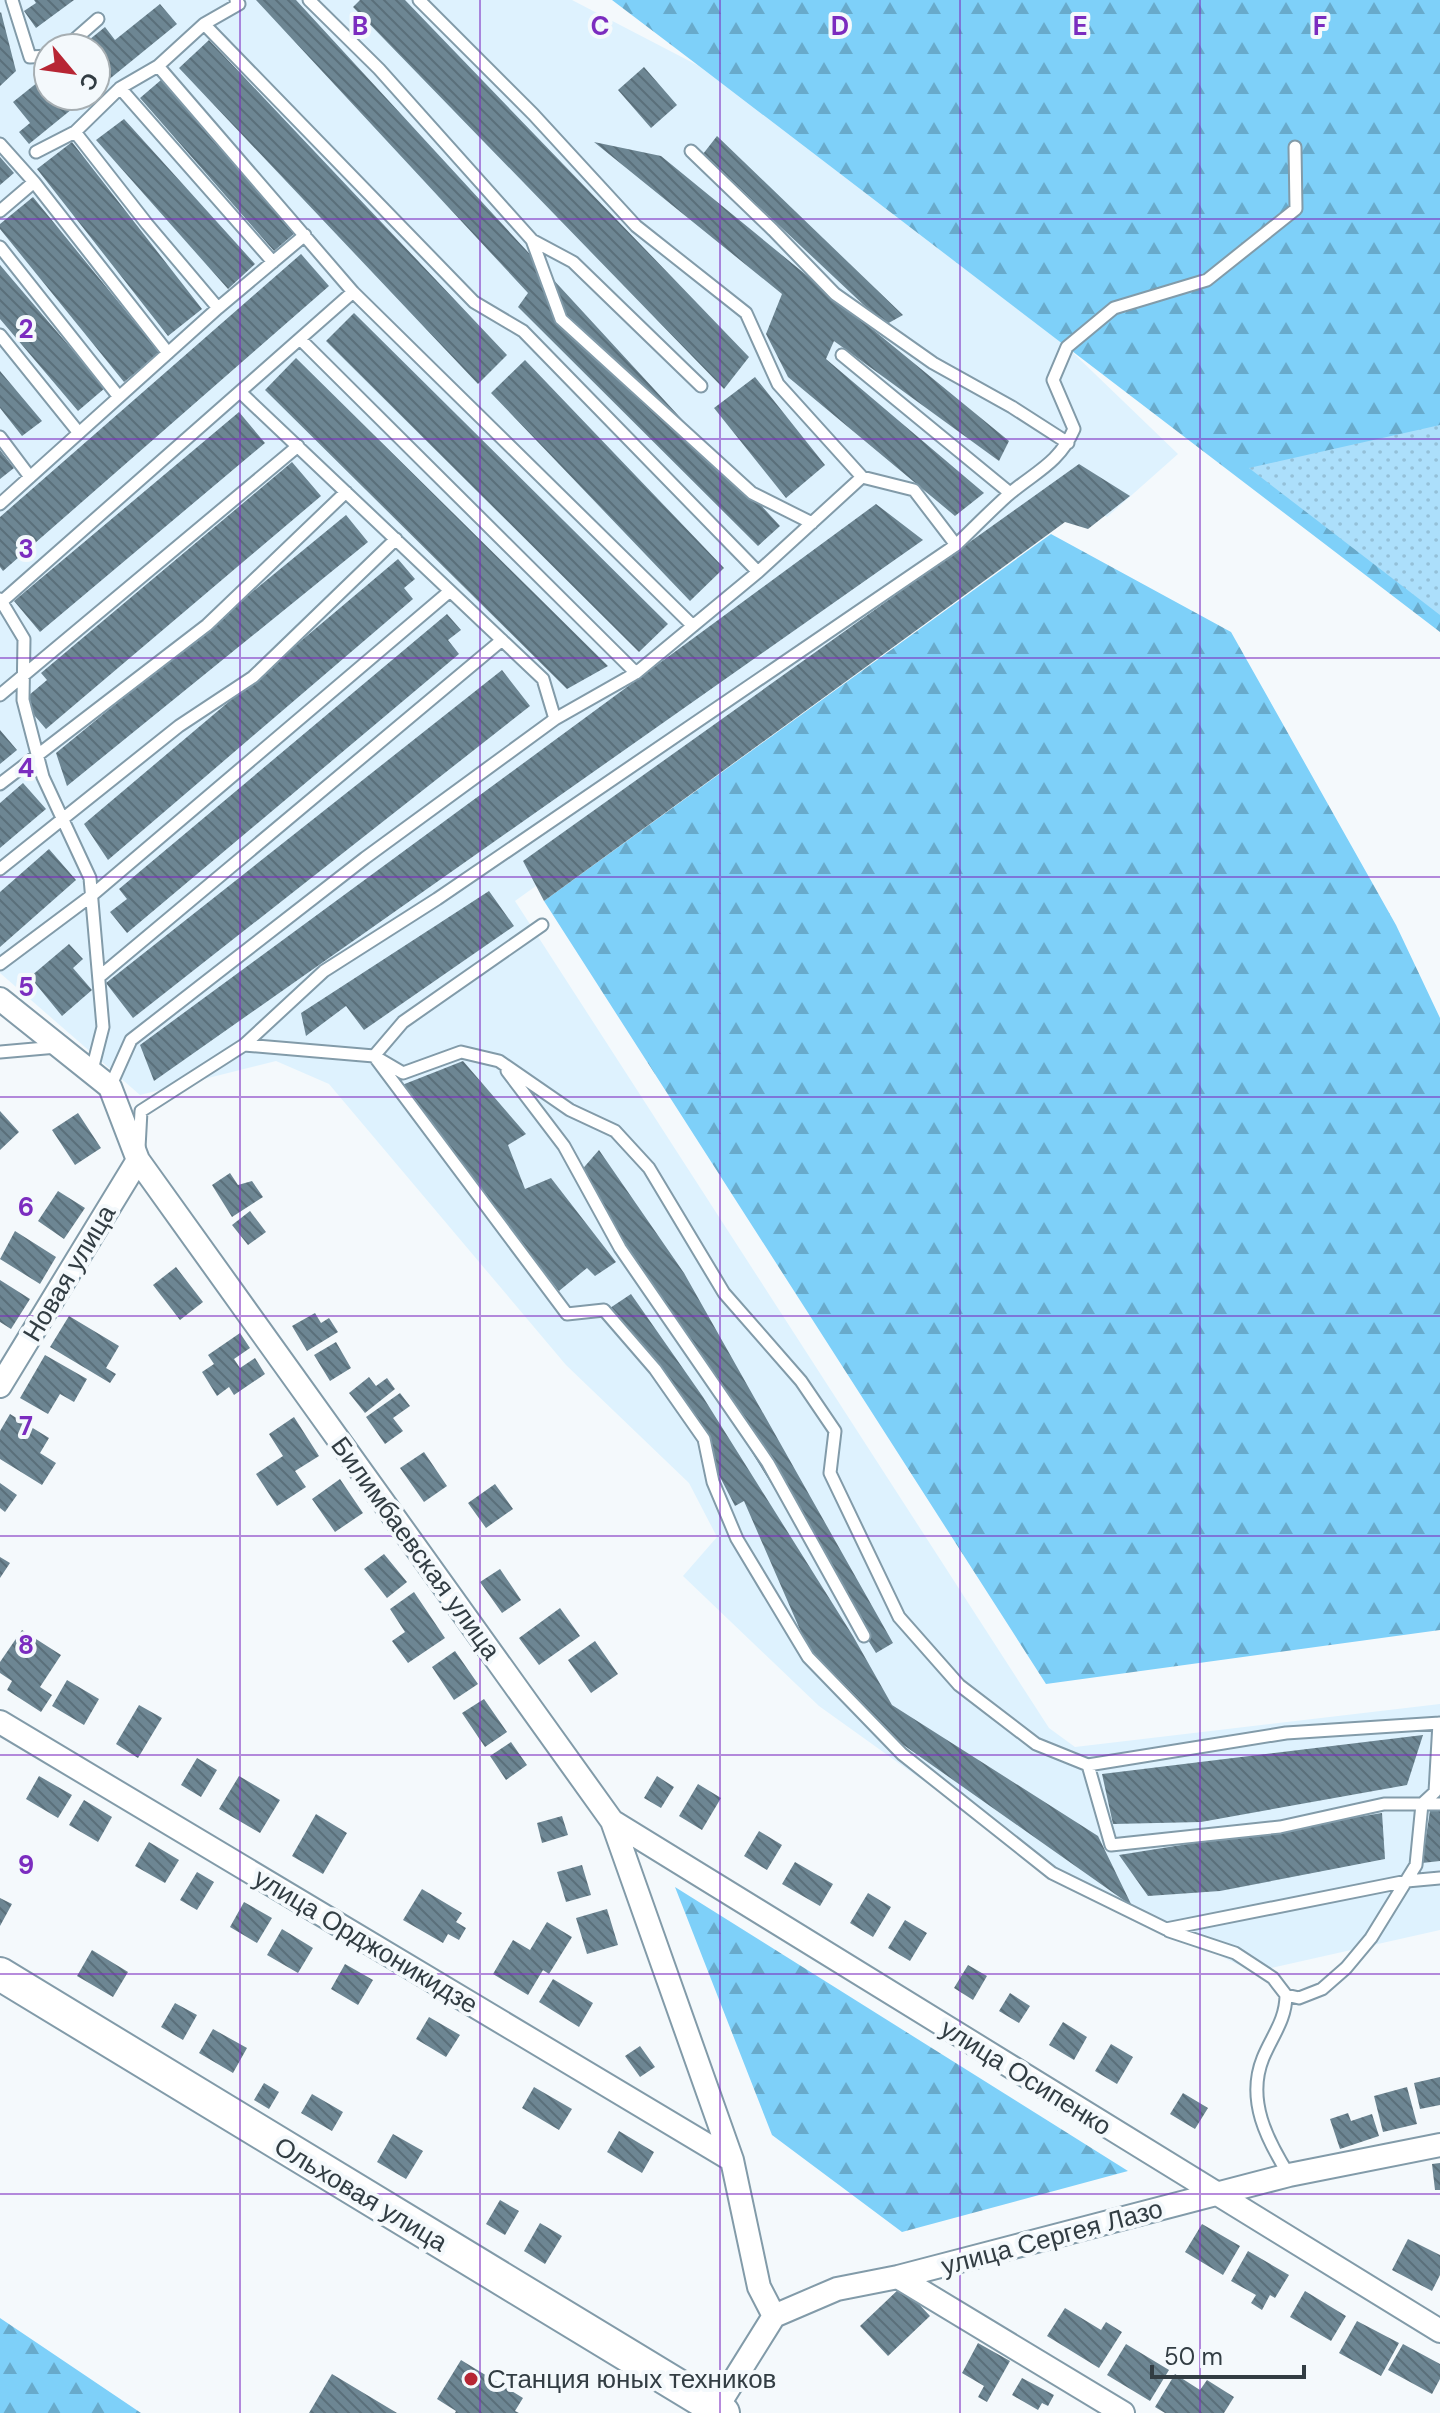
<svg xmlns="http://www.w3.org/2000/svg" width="1440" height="2413" viewBox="0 0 1440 2413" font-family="'DM Sans',sans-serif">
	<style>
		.built { fill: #def2fe; fill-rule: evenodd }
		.forest { fill: url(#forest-firs) }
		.park { fill: url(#park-dots) }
		.building { fill: url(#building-back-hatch) }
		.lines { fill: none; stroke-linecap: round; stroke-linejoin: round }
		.service-casing { stroke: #829ba9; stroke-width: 15 }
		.minor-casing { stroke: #829ba9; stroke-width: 26 }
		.secondary-casing { stroke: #829ba9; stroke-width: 36 }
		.service { stroke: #fff; stroke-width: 11 }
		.minor { stroke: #fff; stroke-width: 22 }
		.secondary { stroke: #fff; stroke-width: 32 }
		.grid { fill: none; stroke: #7b2cbf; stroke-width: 2; stroke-opacity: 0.55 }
		.poi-dot { fill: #b72634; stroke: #f4f9fc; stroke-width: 3 }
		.labels { text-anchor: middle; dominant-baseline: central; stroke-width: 8; stroke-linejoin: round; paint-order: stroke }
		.street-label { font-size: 26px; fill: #323d43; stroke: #f4f9fc }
		.poi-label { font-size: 26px; fill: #323d43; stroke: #f4f9fc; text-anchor: start }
		.grid-label { font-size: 26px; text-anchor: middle; font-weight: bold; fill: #7b2cbf; stroke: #f4f9fc; stroke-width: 8; stroke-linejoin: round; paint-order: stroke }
	</style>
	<defs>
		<pattern id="forest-firs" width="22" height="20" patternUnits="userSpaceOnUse" patternTransform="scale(2)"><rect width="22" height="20" fill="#7ed0f9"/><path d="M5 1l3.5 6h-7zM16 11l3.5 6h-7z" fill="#68aacb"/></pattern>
		<pattern id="park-dots" width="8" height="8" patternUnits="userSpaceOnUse" patternTransform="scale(2)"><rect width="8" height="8" fill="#acdffb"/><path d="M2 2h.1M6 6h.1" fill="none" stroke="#94c0d8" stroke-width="1.8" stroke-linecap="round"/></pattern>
		<pattern id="building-back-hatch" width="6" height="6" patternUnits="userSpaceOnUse" patternTransform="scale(2)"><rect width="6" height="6" fill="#6d8693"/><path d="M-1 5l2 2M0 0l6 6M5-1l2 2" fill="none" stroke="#5a6f7a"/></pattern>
	</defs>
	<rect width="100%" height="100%" fill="#f4f9fc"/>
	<path class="built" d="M0,0H572L699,66L1067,347L1178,454L1107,517L1075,499L515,901L1049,1728L1075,1747L1440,1704V1930L1253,1972L1052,1873L819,1706L683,1576L717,1537L689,1483L566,1365L329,1084L276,1061L140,1095L0,973ZM48,48H96V96H48Z"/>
	<path class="forest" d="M612,0H1440V632L699,66Z
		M1051,534L1231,632L1396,925L1440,1018V1630L1046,1684L544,901Z
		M675,1887L1128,2171L902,2232L772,2135Z
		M0,2318L141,2413H0Z"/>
	<path class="park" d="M1440,425V615L1249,468Z"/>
	<path class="building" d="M34,0H74L36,28L24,11L36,3Z
		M256,0H296L780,526L758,546L518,307L528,293Z
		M360,0H405L749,357L724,389L353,7Z
		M160,4L177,24L96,90V48H79L105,27L115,40Z
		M1,12L16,71L0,86V13Z
		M209,40L507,355L478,384L179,68Z
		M644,67L677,105L651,128L618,90Z
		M48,74V96H88L29,144L19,132L30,123L13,102Z
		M161,80L295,233L274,251L140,98Z
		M124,119L255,264L228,289L96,140Z
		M717,136L903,315L885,325L703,154Z
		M72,142L202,309L168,336L37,169Z
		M594,142L661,156L1009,441L999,461L834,341L826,359L984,493L955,516L788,377L766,334L782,294Z
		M0,157L14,173L0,185Z
		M33,197L160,353L124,382L0,229V224Z
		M301,254L329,286L3,571L0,567V517Z
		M0,265L105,388L78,411L0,319Z
		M354,313L668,624L639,652L326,341Z
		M296,358L608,666L567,689L265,390Z
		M525,360L724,568L690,601L491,393Z
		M0,371L42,421L22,436L0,408Z
		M755,377L825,465L786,498L714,408Z
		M239,412L265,443L40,632L14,601Z
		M0,450L14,468L0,479Z
		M292,462L321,496L46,729L22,701L47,680L41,673Z
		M1079,464L1130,496L1088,529L1065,522L544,901L523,861Z
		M876,504L923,540L154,1081L140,1045Z
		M346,515L368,542L67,786L56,753Z
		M398,559L415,579L404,588L413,599L108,860L84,824Z
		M447,614L461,630L448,640L459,654L127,933L110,912L127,899L119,889Z
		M502,670L530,706L133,1018L106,983Z
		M0,730L17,750L0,764Z
		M23,783L46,809L0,848V803Z
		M49,849L76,880L0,947V892Z
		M489,891L514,926L364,1030L346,1006L306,1036L301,1013Z
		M69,944L83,959L73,968L92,990L62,1016L30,977Z
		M463,1061L526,1134L508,1145L525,1189L551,1178L616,1262L595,1276L587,1268L559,1291L397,1087Z
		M0,1111L19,1132L0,1150Z
		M78,1113L101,1148L75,1165L52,1130Z
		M599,1150L684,1273L893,1643L876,1653L579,1173Z
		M230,1173L238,1185L252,1181L263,1197L232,1217L212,1185Z
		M58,1191L85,1208L64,1239L38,1221Z
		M250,1211L266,1232L248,1245L232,1225Z
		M15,1231L56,1257L40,1284L0,1259Z
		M176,1267L203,1302L180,1320L153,1285Z
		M0,1280L30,1299L11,1329L0,1322Z
		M631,1294L703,1397L853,1636L892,1705L1098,1836L1132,1906L902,1744L811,1655L744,1501L735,1506L691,1421L610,1308Z
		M315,1313L321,1323L329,1318L338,1332L307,1351L292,1326Z
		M69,1316L119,1346L106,1368L116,1374L110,1383L50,1347Z
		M240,1333L250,1348L234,1359L240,1368L255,1358L265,1374L234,1395L229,1387L217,1396L202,1372L214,1364L208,1355Z
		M336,1342L351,1368L330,1381L314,1355Z
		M45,1355L87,1379L74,1402L60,1394L48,1414L20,1398Z
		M369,1377L376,1386L387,1378L395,1389L365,1413L349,1393Z
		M400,1393L410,1406L393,1418L403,1431L385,1444L366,1417Z
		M10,1414L49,1438L40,1453L56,1463L42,1485L0,1459V1431Z
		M294,1417L319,1456L295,1471L306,1487L277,1506L256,1474L283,1456L269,1434Z
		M424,1452L447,1486L424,1502L400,1468Z
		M340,1479L363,1513L335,1532L312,1499Z
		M0,1483L17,1495L5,1512L0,1508Z
		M495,1484L513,1509L486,1528L468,1503Z
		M384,1554L407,1582L387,1598L364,1569Z
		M0,1557L10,1563L0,1578Z
		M500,1569L521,1600L502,1613L480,1582Z
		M414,1592L445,1638L408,1663L392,1641L405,1632L390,1609Z
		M560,1608L580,1636L539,1665L519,1638Z
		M22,1630L61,1655L40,1687L52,1695L41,1712L7,1690L12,1681L0,1673V1662Z
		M595,1641L618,1674L591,1693L568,1660Z
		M455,1651L478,1684L454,1700L432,1667Z
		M67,1680L99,1699L84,1725L52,1706Z
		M484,1699L507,1732L485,1747L462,1713Z
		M139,1705L162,1718L138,1758L116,1744Z
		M1423,1735L1407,1785L1201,1822L1113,1824L1102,1774Z
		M511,1742L527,1765L506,1780L490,1756Z
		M197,1758L217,1770L201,1797L181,1785Z
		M39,1776L72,1795L58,1818L26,1799Z
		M239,1776L280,1800L260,1833L219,1809Z
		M657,1776L674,1787L661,1808L644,1798Z
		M698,1784L721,1798L702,1830L679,1816Z
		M84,1800L112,1817L98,1842L69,1825Z
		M1431,1804H1440V1861L1422,1863Z
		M1382,1813L1385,1859L1220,1891L1148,1896L1119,1855Z
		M316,1814L347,1833L323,1874L292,1856Z
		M562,1816L568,1835L542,1843L537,1823Z
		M759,1831L782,1845L767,1870L744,1856Z
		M149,1842L179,1860L165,1883L135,1866Z
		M795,1862L833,1884L820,1906L782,1884Z
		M582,1865L591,1895L566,1902L557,1872Z
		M197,1872L214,1882L197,1910L180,1900Z
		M422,1889L462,1913L456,1922L466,1928L459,1940L448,1934L443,1943L403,1920Z
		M868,1893L891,1907L873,1937L850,1923Z
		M0,1898L12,1904L0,1926Z
		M244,1902L272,1918L257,1943L230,1927Z
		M607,1909L618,1945L587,1954L576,1918Z
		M905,1920L927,1933L910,1961L888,1948Z
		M547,1922L572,1937L549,1974L543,1970L528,1995L493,1974L513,1940L530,1950Z
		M282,1929L313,1948L298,1973L267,1955Z
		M92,1950L128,1972L113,1997L77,1976Z
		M345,1964L373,1980L358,2005L331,1989Z
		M968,1965L987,1976L973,2000L954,1988Z
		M553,1979L593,2003L579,2027L539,2002Z
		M1010,1993L1030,2006L1019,2023L999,2011Z
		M175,2003L197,2015L183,2040L161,2027Z
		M429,2017L460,2035L446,2057L416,2039Z
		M1063,2022L1087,2037L1074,2060L1049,2045Z
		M213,2029L247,2048L233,2073L199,2053Z
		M1111,2044L1133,2057L1117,2084L1095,2071Z
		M640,2046L655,2067L640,2077L625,2056Z
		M1440,2077V2105L1420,2109L1414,2083Z
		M264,2083L279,2092L269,2109L254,2100Z
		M534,2087L572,2109L559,2130L522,2108Z
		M1407,2087L1417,2124L1383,2132L1374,2096Z
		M1183,2093L1208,2108L1195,2129L1170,2114Z
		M312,2094L343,2112L332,2131L301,2113Z
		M1348,2113L1351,2121L1372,2114L1379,2136L1340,2149L1330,2119Z
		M619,2131L654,2152L642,2173L607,2152Z
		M393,2134L423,2151L406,2179L377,2162Z
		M1440,2163V2190H1435L1432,2164Z
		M500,2200L519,2211L505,2235L486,2224Z
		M540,2223L562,2236L545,2264L524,2251Z
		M1202,2224L1240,2246L1223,2275L1185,2252Z
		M1408,2239L1440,2255V2275L1432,2291L1392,2270Z
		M1248,2251L1289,2275L1275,2298L1270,2295L1262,2310L1251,2303L1256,2295L1231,2281Z
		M902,2286L930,2316L888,2356L860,2326Z
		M1305,2291L1346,2316L1331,2341L1290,2317Z
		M1065,2308L1101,2330L1106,2322L1122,2332L1099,2368L1047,2336Z
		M1357,2321L1399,2343L1381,2376L1339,2353Z
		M978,2343L1010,2361L987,2402L978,2397L984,2386L962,2373Z
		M1126,2344L1169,2370L1150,2401L1107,2375Z
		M1403,2344L1440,2364V2379L1432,2394L1388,2370Z
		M461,2360L523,2398L515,2411L519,2413H455L456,2411L437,2399Z
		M332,2374L397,2413H309Z
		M1175,2374L1200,2390L1207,2380L1234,2397L1224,2413H1165L1155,2407Z
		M1022,2378L1054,2395L1048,2406L1042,2403L1038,2410L1012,2395Z"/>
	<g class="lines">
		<g class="service-casing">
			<path id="service" d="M12,0L30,57L48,56
				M309,0L379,69L532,240L561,319L752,493L812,523
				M419,0L533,114L636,226L746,313L778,384L862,477
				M204,24L239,4L236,0
				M65,48L98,19
				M120,88L273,262
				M75,132L147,224L218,308
				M0,144L34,182L168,353
				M691,151L773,230L835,294L933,363L1012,407L1068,443
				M36,152L75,132L120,88L158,66
				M0,211L34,182
				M532,240L573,262L701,386
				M0,247L119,397
				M353,292L693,626
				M0,335L79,433
				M300,339L636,673
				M842,355L1010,493
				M240,392L543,679L555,719
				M0,437L30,477
				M0,504L218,308L305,235
				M0,599L24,639L23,700L43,777L90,878L103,1027L91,1074
				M0,603L353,292L158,66L204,24L474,302L523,331L758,572
				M0,695L298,446
				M0,784L207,625L346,492
				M0,869L179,726L253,677L396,539
				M542,925L403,1022L374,1056L567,1314L604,1310L655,1369L704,1439L713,1482L737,1539L808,1657L902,1754L1052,1873L1166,1929L1407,1881L1440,1878
				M0,964L91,896L450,591
				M99,977L502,640
				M244,1045L374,1056L403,1073L461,1052L499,1061L570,1110L615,1131L649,1168L724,1293L801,1381L835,1431L830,1473L899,1617L959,1685L1036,1744L1088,1765L1286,1733L1440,1723
				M0,1052L57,1047
				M507,1071L564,1146L620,1248L768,1463L864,1636
				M110,1087L131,1040L365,858L555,719L636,673L758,572L862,477L914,490L956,545
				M139,1148L141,1111L244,1045L324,971L437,899L956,545C973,529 989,512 1007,496C1033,473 1059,464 1074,429L1053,380L1067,347L1114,308L1207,280L1296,209L1295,147
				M1088,1765L1111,1845L1280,1827L1384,1804H1440
				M1169,1931L1235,1953L1273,1978L1286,1995L1299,1998L1322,1989L1346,1968L1371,1938L1416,1865L1422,1804L1435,1792L1439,1723
				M1286,1995C1286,2020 1272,2036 1263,2058C1246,2100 1267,2140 1289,2175"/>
		</g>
		<g class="minor-casing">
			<path id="minor" d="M0,999L110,1087L138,1160L612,1821L732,2160L759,2287L774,2316
				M0,1386L138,1160
				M0,1722L732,2160
				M612,1821L1440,2331
				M898,2277L1123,2413
				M716,2409L774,2316L837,2289L898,2277L1289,2175L1440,2145"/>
		</g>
		<g class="secondary-casing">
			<path id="secondary" d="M0,1974L723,2413"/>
		</g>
		<use href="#service" class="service"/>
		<use href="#minor" class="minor"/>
		<use href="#secondary" class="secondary"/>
	</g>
	<path class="grid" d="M240,0V2413M480,0V2413M720,0V2413M960,0V2413M1200,0V2413M0,219H1440M0,439H1440M0,658H1440M0,877H1440M0,1097H1440M0,1316H1440M0,1536H1440M0,1755H1440M0,1974H1440M0,2194H1440"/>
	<circle class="poi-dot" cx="471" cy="2379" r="8"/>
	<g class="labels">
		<g class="street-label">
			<text transform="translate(69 1273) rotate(-59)">Новая улица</text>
			<text transform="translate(416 1548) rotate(54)">Билимбаевская улица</text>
			<text transform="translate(366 1941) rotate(31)">улица Орджоникидзе</text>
			<text transform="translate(1026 2077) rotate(32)">улица Осипенко</text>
			<text transform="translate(361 2194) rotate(31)">Ольховая улица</text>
			<text transform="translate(1052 2237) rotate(-15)">улица Сергея Лазо</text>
		</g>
		<g class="poi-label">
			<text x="487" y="2379">Станция юных техников</text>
		</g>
	</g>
	<g class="grid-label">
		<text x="360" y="35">B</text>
		<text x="600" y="35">C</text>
		<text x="840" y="35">D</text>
		<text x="1080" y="35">E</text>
		<text x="1320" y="35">F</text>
		<text x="26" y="338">2</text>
		<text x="26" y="558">3</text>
		<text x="26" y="777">4</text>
		<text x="26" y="996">5</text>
		<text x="26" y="1216">6</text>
		<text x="26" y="1435">7</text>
		<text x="26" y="1654">8</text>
		<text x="26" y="1874">9</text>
	</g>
	<g transform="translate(72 72) rotate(119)"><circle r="38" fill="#f4f9fc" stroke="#a6aeb2" stroke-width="2"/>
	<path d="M0-6L14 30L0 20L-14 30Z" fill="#b72634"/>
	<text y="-12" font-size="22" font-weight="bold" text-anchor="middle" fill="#323d43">С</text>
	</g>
	<path d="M1152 2365v12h152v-12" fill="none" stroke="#323d43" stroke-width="4"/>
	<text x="1164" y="2365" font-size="24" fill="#323d43" stroke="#f4f9fc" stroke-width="6" paint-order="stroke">50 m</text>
</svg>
